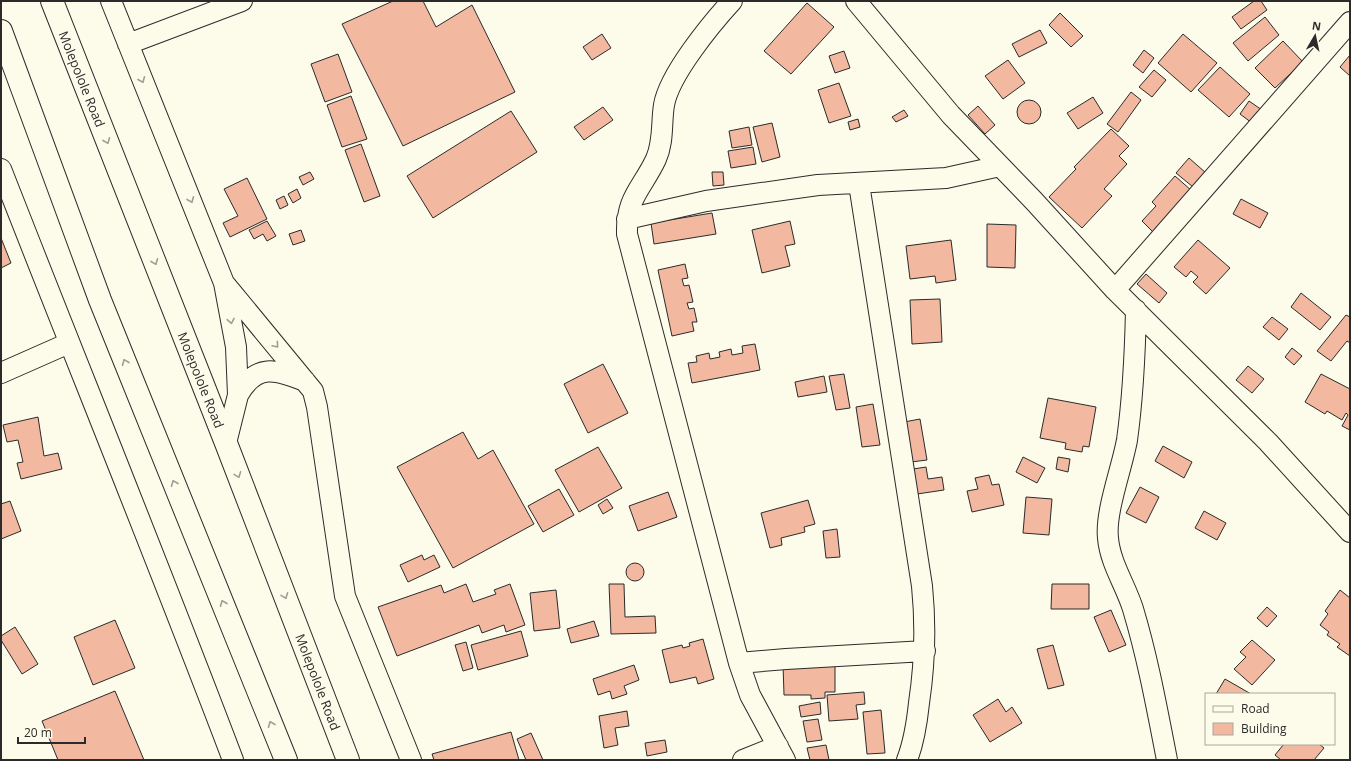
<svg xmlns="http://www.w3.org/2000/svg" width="1351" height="761" viewBox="0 0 1351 761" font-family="'Open Sans',sans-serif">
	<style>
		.building { fill: #f2b8a0; stroke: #2b2b2b }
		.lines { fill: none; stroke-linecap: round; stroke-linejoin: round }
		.minor-casing { stroke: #2b2b2b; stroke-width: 22 }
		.primary-casing { stroke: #2b2b2b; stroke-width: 24 }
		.minor { stroke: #fdfbea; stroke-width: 20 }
		.primary { stroke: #fdfbea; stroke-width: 22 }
		.oneway { stroke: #9e9d94 }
		.labels { text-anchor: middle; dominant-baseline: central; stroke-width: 3; stroke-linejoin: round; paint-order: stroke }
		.street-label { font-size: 13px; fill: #2b2b2b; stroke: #fdfbea }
	</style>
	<rect width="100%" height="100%" fill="#fdfbea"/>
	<path class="building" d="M393,1H423L436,27L472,5L515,92L403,146L342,24Z
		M1254,1H1261L1267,10L1241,29L1232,17Z
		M807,3L834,27L791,74L764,51Z
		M1060,13L1083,36L1071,47L1049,25Z
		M1265,17L1279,35L1248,61L1233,43Z
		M1040,30L1047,43L1019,57L1012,44Z
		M602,34L611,48L592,60L583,47Z
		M1183,34L1217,63L1191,92L1158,63Z
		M1283,41L1303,62L1275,88L1255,68Z
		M1144,50L1154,58L1143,73L1133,65Z
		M844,51L850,68L835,73L829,56Z
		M338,54L352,92L325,102L311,64Z
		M1350,55V76L1340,67Z
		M1008,60L1025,83L1003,99L985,76Z
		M1220,67L1250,94L1229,117L1198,90Z
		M1154,70L1166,80L1152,97L1139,87Z
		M839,83L851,116L829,123L818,90Z
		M1131,92L1141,100L1118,132L1107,124Z
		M351,96L367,139L342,147L327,105Z
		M1093,97L1103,113L1078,129L1067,113Z
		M1017 112a12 12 0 1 1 24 0a12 12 0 1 1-24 0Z
		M1249,101L1262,110L1252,123L1240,114Z
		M978,106L995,125L985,134L968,115Z
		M603,107L613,120L584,140L574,127Z
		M904,110L908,116L896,122L892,117Z
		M511,111L537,152L433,218L407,176Z
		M858,119L860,127L850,130L848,122Z
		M772,123L780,157L762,162L753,127Z
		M749,127L752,145L732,148L729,131Z
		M1111,129L1129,146L1119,156L1127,164L1104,189L1112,196L1082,228L1049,197L1076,169L1074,167Z
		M361,144L380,196L364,202L345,150Z
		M753,147L756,164L731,168L728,151Z
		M1189,158L1206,173L1193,187L1176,173Z
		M310,172L314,179L303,185L299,177Z
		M712,172H723L724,185L713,186Z
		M1175,176L1192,191L1153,232L1142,221L1156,206L1152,202Z
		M247,178L267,219L230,237L223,223L238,216L224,189Z
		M297,189L301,198L293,203L288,194Z
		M284,196L288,205L280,209L276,200Z
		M1241,199L1268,213L1260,228L1233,214Z
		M712,213L716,234L654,244L651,223Z
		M267,221L276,236L267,241L263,234L254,239L249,230Z
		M790,221L795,244L785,246L790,266L762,273L752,230Z
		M987,224L1016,225L1015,268L987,267Z
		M301,230L305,241L293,245L289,234Z
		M1,238L11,263L1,268Z
		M951,240L956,280L936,283L935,276L910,279L906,246Z
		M1198,240L1230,268L1206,294L1193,282L1198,277L1191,271L1186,277L1174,267Z
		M685,264L688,278L682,279L684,286L689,285L693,302L687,303L689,309L694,308L697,322H692L694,331L672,336L658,270Z
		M1146,274L1167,293L1159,303L1137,284Z
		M1301,293L1331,317L1320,330L1291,307Z
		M940,299L942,342L912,344L910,300Z
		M1346,315L1350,317V343L1347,341L1331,361L1317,351Z
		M1272,317L1288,329L1279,340L1263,327Z
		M755,344L760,370L692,383L688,363L697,362L696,356L709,353L710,359L720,357L719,352L731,349L732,355L743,353L742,346Z
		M1292,348L1302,356L1294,365L1285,357Z
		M603,364L628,413L588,433L564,384Z
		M1248,366L1264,379L1252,393L1236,380Z
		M844,374L850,408L836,410L829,376Z
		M1321,374L1350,389V430L1342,426L1348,415L1346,413L1342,420L1327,411L1325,414L1305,402Z
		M824,376L827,392L798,397L795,382Z
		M1048,398L1096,407L1089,447L1083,446L1082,452L1065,449L1066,443L1040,438Z
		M873,404L880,445L862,447L856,407Z
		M38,417L44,456L58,453L62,469L21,479L17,463L23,462L18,440L7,442L3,425Z
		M920,419L927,460L911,462L904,422Z
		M463,432L478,459L493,450L534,524L453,568L397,467Z
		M1163,446L1192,462L1184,478L1155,461Z
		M598,447L622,488L579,512L555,470Z
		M1023,457L1045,468L1037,483L1016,472Z
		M1058,457L1070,459L1068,472L1056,469Z
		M926,467L928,479L942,477L944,490L917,494L913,469Z
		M989,475L992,485L999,484L1004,505L972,512L967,491L978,489L975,478Z
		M1140,487L1159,497L1146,523L1126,513Z
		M559,489L574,515L543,532L528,506Z
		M668,492L677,517L638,531L629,506Z
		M1026,497L1052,499L1049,535L1023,533Z
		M607,499L613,508L603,514L598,505Z
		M808,500L815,524L804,527L805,532L781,538L782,545L770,548L761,513Z
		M10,501L21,531L1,539V504Z
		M1204,511L1226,523L1217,540L1195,528Z
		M837,529L840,557L826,558L823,531Z
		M422,555L424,560L434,555L440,567L408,582L400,565Z
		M626 572a9 9 0 1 1 18 0a9 9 0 1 1-18 0Z
		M466,584L473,602L496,594L494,590L510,584L525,625L506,632L504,625L482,633L479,625L397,656L378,607L441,585L444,593Z
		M609,584H624L625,617L655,616L656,633L611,634Z
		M1052,584H1089V609H1051Z
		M556,590L560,628L534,631L530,593Z
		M1340,590L1350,598V656L1337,647L1340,644L1327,635L1329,632L1320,625L1328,614L1325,611Z
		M1267,607L1277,616L1267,627L1257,618Z
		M1111,610L1126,645L1109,652L1094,617Z
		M115,620L135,668L93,685L74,637Z
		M594,621L599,636L571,643L567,629Z
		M15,627L38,664L22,674L1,640V636Z
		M521,631L528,656L478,670L471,645Z
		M703,639L714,679L698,684L696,677L670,683L662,650L682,645L683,648L690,646L689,643Z
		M1252,640L1275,660L1252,685L1234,669L1246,657L1240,652Z
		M466,642L473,668L463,671L455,645Z
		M1053,645L1064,685L1048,689L1037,649Z
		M835,663V692H825V698L811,699V695H784L783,664Z
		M634,665L639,680L624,686L627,694L612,699L610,691L598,695L593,679Z
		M1225,679L1251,694H1216Z
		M115,691L144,760H58L42,721Z
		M864,692L865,704L856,705L858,719L829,721L827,695Z
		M998,699L1006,712L1012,707L1022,723L990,742L973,715Z
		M820,702L821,714L801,717L799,706Z
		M881,710L885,753L867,754L863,712Z
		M627,711L629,726L615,728L618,745L604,748L599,716Z
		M818,719L822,740L807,742L803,721Z
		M511,732L519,760H434L432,754Z
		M531,733L543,760H526L517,739Z
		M665,740L667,752L647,756L645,743Z
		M1284,744H1319L1324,748L1314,760H1281L1275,755Z
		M826,745L829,760H810L807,748Z"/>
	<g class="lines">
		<g class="minor-casing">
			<path id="minor" d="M111,1L224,283L236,347L238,395L226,443
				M732,1C711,24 669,75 664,105C661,123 664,141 656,159C642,189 626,197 627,234L739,663L750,695L785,760
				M856,1L951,115L1034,201L1115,290L1268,442L1350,532
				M128,44L242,1
				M1,169C78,366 158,562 233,760
				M859,184L922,586C926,626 925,663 919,703C917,722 914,742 907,760
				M627,219L706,201L818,185L946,178L1000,166
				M224,283L313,391L317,407L345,596L411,760
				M1115,290L1350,22
				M1136,310C1135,354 1133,397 1127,440C1122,468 1105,512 1108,538C1110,563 1126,586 1133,609C1148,659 1157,709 1167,760
				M1,373L69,343
				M238,395C256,363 276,369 305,381
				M739,663L786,659L925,651
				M743,760L778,746"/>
		</g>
		<g class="primary-casing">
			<path id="primary" d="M52,1L226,443L348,760
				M1,31L100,300L286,760"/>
		</g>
		<use href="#minor" class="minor"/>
		<use href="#primary" class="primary"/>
	</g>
	<defs><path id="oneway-chevron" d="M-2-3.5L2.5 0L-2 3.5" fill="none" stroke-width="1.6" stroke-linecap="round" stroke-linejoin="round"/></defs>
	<g class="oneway">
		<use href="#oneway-chevron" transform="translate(142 80) rotate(68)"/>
		<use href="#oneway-chevron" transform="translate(107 141) rotate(68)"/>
		<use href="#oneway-chevron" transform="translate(191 200) rotate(68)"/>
		<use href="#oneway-chevron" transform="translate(155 262) rotate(68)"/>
		<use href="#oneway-chevron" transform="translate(231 321) rotate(79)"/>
		<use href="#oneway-chevron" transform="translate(276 345) rotate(50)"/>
		<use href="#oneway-chevron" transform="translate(125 362) rotate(-112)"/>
		<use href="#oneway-chevron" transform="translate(238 475) rotate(69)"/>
		<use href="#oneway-chevron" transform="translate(174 483) rotate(-112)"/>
		<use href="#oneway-chevron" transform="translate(285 596) rotate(69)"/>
		<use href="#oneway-chevron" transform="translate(223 603) rotate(-112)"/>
		<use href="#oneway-chevron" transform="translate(271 724) rotate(-112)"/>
	</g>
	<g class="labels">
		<g class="street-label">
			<text transform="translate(82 79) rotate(68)">Molepolole Road</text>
			<text transform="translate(201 380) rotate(68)">Molepolole Road</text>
			<text transform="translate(318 682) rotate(69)">Molepolole Road</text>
		</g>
	</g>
	<rect width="1351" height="761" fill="none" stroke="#2b2b2b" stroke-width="4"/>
	<rect x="1205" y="693" width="130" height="52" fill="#fdfbea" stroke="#a9a89e"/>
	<rect x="1213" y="706" width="20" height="6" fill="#fdfbea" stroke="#a9a89e"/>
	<text x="1241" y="713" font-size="12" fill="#2b2b2b">Road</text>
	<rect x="1213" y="723" width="20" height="12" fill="#f2b8a0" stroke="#a9a89e"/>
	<text x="1241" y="733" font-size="12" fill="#2b2b2b">Building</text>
	<g transform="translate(1315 36) rotate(9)" stroke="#fdfbea" stroke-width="3" paint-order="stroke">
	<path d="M0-3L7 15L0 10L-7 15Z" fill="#2b2b2b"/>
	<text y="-6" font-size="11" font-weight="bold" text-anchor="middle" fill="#2b2b2b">N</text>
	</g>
	<path d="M18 737v6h67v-6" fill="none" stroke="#2b2b2b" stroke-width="2"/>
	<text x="24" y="737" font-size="12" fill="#2b2b2b" stroke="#fdfbea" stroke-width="3" paint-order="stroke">20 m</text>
</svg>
